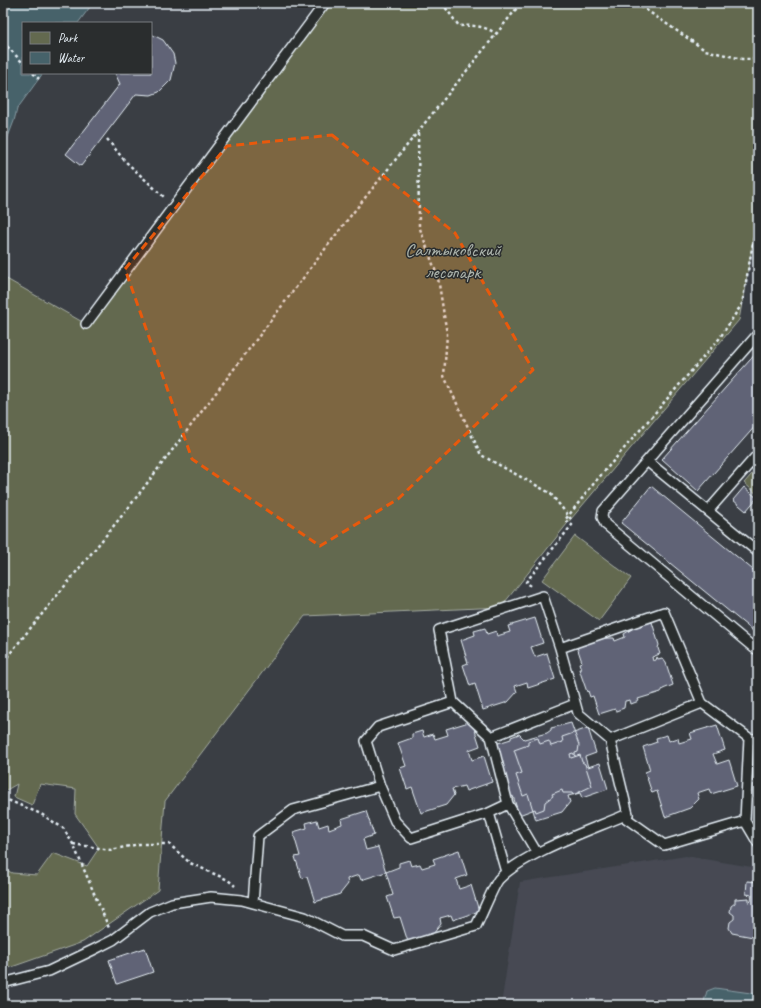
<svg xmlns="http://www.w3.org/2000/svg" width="761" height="1008" viewBox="0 0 761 1008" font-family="Caveat,sans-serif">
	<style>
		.built { fill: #464953 }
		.green { fill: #63694f; stroke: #a6ada4 }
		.water { fill: #46626a; stroke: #879ba3 }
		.building { fill: #616476; stroke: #e8f1f8 }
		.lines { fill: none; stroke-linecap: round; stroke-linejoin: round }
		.lane-casing { stroke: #e8f1f8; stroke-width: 12 }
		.path { stroke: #e8f1f8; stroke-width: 2.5; stroke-dasharray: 3 3; stroke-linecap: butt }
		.lane { stroke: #2a2d2e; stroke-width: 9 }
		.marked { fill: #e8590c; fill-opacity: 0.2; stroke: #e8590c; stroke-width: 3; stroke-dasharray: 8 5; stroke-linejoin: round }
		.labels { text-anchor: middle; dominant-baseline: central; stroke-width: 3; stroke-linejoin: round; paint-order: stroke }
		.park-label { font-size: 19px; fill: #acb4ac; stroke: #2a2d2e }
	</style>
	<rect width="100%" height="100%" fill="#3a3e44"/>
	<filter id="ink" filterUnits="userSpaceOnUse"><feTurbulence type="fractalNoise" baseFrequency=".025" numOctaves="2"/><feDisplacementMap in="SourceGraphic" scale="8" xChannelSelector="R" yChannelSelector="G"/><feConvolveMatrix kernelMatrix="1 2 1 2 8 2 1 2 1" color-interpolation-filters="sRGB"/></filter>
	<g filter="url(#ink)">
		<path class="built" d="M686,856L758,868V1005H501L520,882Z"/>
		<path class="green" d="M325,3H758V215L739,320L571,519L501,607L305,616L165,801L158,890L83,942L3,970V868L12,873L37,875L53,853L87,866L99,848L75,814L76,789L40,784L32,805L14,797L17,784L3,792V277L86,324Z
			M758,467V495L744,483Z
			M575,536L631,578L599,621L542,580Z"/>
		<path class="water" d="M3,3H93L78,23H23V73H43L17,109L14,121L3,150Z
			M715,988L758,994V1005H703L707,991Z"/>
		<path class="building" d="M151,34L163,40L173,54L175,63L171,80L159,92L151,95L136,94L81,166L66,154L120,84L115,73H151Z
			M758,351V423L698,491L662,459Z
			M651,486L758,574V635L621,523Z
			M744,487L757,498L746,511L733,500Z
			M535,618L543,643L531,647L535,657L547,653L555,679L528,688L527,682L515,686L517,692L508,702L483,710L475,684L470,686L463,665L468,663L461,640L475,635L474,631L485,628L487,634L496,631L497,636L510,632L508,626Z
			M652,622L659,645L658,648L660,654L652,657L653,661L656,660L657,657L658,659L662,658L666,663L673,685L663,689L661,692L638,699L639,701L631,704L630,700L625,701L624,708L616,711L615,709L599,714L593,696L590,697L588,691L587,692L579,669H581L579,663L582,662L576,644L604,636V638H614L615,641L625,637L624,634L632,629L631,627Z
			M472,721L480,746L469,750L472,760L484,756L492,782L466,791L464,786L452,789L454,795L446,805L421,813L412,787L407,789L400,768L406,766L398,743L412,738V734L422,731L424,737L433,734L435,739L448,735L446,729Z
			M571,723L579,745L578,752L575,753V756L573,753L570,754L571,758L580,755L582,762L585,764L592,786L573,795L572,793H563L562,790L552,794L553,796L545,802L544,809L536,812L535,809L519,815L513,796L509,798L495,744L511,739V737L519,734L524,739L547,733L551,730V728Z
			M717,725L725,750L713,754L717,764L729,760L737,786L711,794L709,789L697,793L699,799L690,808L665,817L657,791L652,793L645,772L650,770L643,747L657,742L656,738L667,735L669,741L678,738L679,743L692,739L690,733Z
			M588,728L596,753L585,757L588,767L600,763L608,789L582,798L580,793L568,796L570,802L562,812L536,820L528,794L523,796L516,775L522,773L514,750L528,745V741L538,738L540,744L549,741L551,746L563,742L562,737Z
			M366,811L374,835L363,839L366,850L378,847L386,872L361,880L359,875L347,879L348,884L340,894L315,902L307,877L302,878L295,857L300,856L293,832L307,828L306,823L317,820L319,827L328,824L329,829L342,824L341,819Z
			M459,850L467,875L456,879L459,889L471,885L479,911L453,920L451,915L440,918L441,924L433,934L408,942L400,917L394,918L387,897L393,895L386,872L399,867V863L409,860L411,866L420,864L422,868L435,864L433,859Z
			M747,881L758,882V935L753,937L732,933L729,928L730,922L734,919V915L730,912L731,906L735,903V899L749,898V903L751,901L752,895L746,894Z
			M145,948L153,972L117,984L109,960Z"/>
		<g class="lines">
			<g class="lane-casing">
				<path id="lane" d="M86,324L325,3
					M758,334L603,511L602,517L605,524L754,648L758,650
					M647,461L758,552
					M708,511L758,454
					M453,702L439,630L543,596L560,648
					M610,740L702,703L749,738L758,740
					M380,786L366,741L378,727L453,702L491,737
					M508,804L491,737L575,704
					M623,816L628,814L610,740L578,713L560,648L664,612L702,703
					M745,821L749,738
					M506,872L489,813L508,804L537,853
					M253,903L258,836L293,810L380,786L395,821L411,838L489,813
					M3,983L49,971L93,950L113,940L150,912L172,903L211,897L242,900L305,917L342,936H363L394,950L476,926C481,917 494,884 499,879C524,853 588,831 623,816L664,845L745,821L758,843"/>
			</g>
			<path class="path" d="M442,3L459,26C473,25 485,26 497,34
				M636,3L705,50L742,59H758
				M3,42L23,63
				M33,73L39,79
				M418,133L419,226L438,278L447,334L444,376L481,455L550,493L571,519
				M107,139L125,161L164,197
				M531,586L526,582L572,525L565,520L595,482L719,339L742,304L758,215
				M3,662L129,507L348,219L521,3
				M3,798L41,814L63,828L73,844L109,928
				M73,844L111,850L139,844H169L190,863L228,880L235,886"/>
			<use href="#lane" class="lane"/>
		</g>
	</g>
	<path class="marked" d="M332,135L455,233L533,370L398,499L320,546L192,459L125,269L227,146Z"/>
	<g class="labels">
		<g class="park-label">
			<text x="453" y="250">Салтыковский<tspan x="453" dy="22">лесопарк</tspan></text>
		</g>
	</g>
	<rect width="761" height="1008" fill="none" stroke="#2a2d2e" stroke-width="16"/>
	<rect x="8" y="8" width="745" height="992" fill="none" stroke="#e8f1f8" stroke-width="1.5" filter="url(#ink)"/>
	<rect x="22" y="22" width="130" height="52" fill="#2a2d2e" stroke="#767b7f"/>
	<rect x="30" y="32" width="20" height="12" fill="#63694f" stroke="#767b7f"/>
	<text x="58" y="42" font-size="12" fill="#e8f1f8">Park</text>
	<rect x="30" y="52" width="20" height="12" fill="#46626a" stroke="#767b7f"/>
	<text x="58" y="62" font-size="12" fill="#e8f1f8">Water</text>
</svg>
